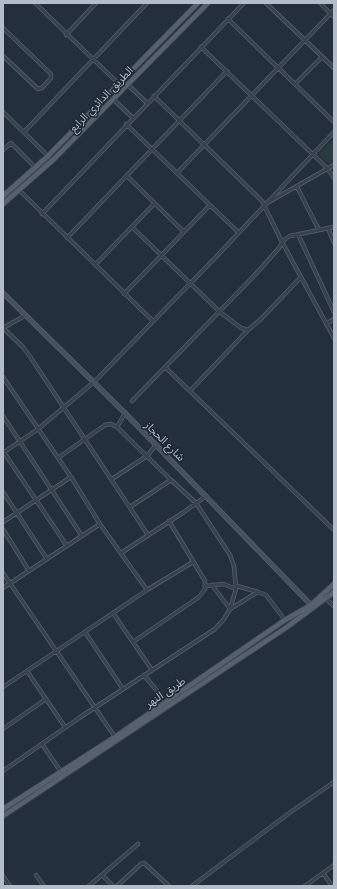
<svg xmlns="http://www.w3.org/2000/svg" width="337" height="889" viewBox="0 0 337 889" font-family="Poppins,'Noto Sans Arabic',sans-serif">
	<style>
		.green { fill: #263c3f }
		.lines { fill: none; stroke-linecap: round; stroke-linejoin: round }
		.minor-casing { stroke: #565f6c; stroke-width: 4.5 }
		.secondary-casing { stroke: #565f6c; stroke-width: 5.5 }
		.primary-casing { stroke: #414a57; stroke-width: 6 }
		.minor { stroke: #38414e; stroke-width: 3 }
		.secondary { stroke: #465061; stroke-width: 4 }
		.primary { stroke: #56606e; stroke-width: 4.5 }
		.labels { text-anchor: middle; dominant-baseline: central; stroke-width: 3; stroke-linejoin: round; paint-order: stroke }
		.street-label { font-size: 11px; fill: #b4bcc9; stroke: #1d2633 }
	</style>
	<rect width="100%" height="100%" fill="#242f3e"/>
	<path class="green" d="M334,139V162L330,164L325,161L319,154Z"/>
	<g class="lines">
		<g class="minor-casing">
			<path id="minor" d="M35,3L123,88
				M266,3L334,68
				M320,3L334,17
				M228,19L334,122
				M3,28L51,74V78L42,88L38,89L3,56
				M66,35L96,3
				M201,47L326,167L334,178
				M127,84L147,103
				M295,84L322,57
				M154,96L262,201L282,242L334,338
				M113,99L133,118
				M3,112L48,156
				M126,124L238,232
				M24,132L147,3
				M3,150L11,143L35,167
				M177,173L334,10
				M127,176L184,232
				M297,187L319,230
				M19,190L153,321
				M267,203L334,165
				M42,214L244,3
				M132,227L220,312L241,328L248,330L261,319L301,277
				M328,228L334,243
				M298,234L334,312
				M67,238L227,71
				M95,265L154,204
				M124,294L210,205
				M326,324L334,319
				M3,328L23,347L31,358L148,535
				M3,328L26,315
				M166,368L334,530
				M3,377L71,477L100,524L147,590
				M190,391L248,330
				M132,401L253,277L279,248L284,240L290,236L334,227
				M3,416L82,536
				M117,427L125,413
				M3,451L67,546
				M3,453L38,429L94,382L215,258L334,132
				M112,479L147,456L156,445
				M3,492L47,559
				M130,507L171,480
				M3,522L71,477
				M3,529L29,571
				M121,553L184,512L206,496
				M3,573L115,737
				M212,585L230,609L258,592L266,595L285,620
				M206,586L223,584L236,589
				M237,586L258,592
				M3,588L100,524
				M326,599L334,606
				M113,613L152,670
				M85,632L123,689
				M133,642L199,597L205,589V581L169,521
				M27,671L65,727
				M144,675L166,702
				M3,687L147,590L193,562
				M3,729L46,699
				M42,744L61,772
				M3,771L79,718L215,629L224,619L230,609L236,589L234,566L230,555L196,503L171,480L117,427L111,424L105,425L58,458
				M323,873L332,886
				M36,875L44,886
				M102,875L113,886
				M3,876L10,886
				M89,886L138,844
				M117,886L141,864L144,863L169,886
				M192,886L288,814L334,782
				M305,886L334,865"/>
		</g>
		<g class="secondary-casing">
			<path id="secondary" d="M3,293L125,413L311,605"/>
		</g>
		<g class="primary-casing">
			<path id="primary" d="M3,196L48,156L198,3
				M3,204L54,159L208,3
				M3,809L115,737L285,620L311,605L334,584
				M3,816L287,627L334,592"/>
		</g>
		<use href="#minor" class="minor"/>
		<use href="#secondary" class="secondary"/>
		<use href="#primary" class="primary"/>
	</g>
	<g class="labels">
		<g class="street-label">
			<text transform="translate(101 99) rotate(-46)">الطريق الدائري الرابع</text>
			<text transform="translate(165 441) rotate(45)">شارع الحجاز</text>
			<text transform="translate(165 692) rotate(-34)">طريق النهر</text>
		</g>
	</g>
	<rect width="337" height="889" fill="none" stroke="#b4bcc9" stroke-width="8"/>
</svg>
